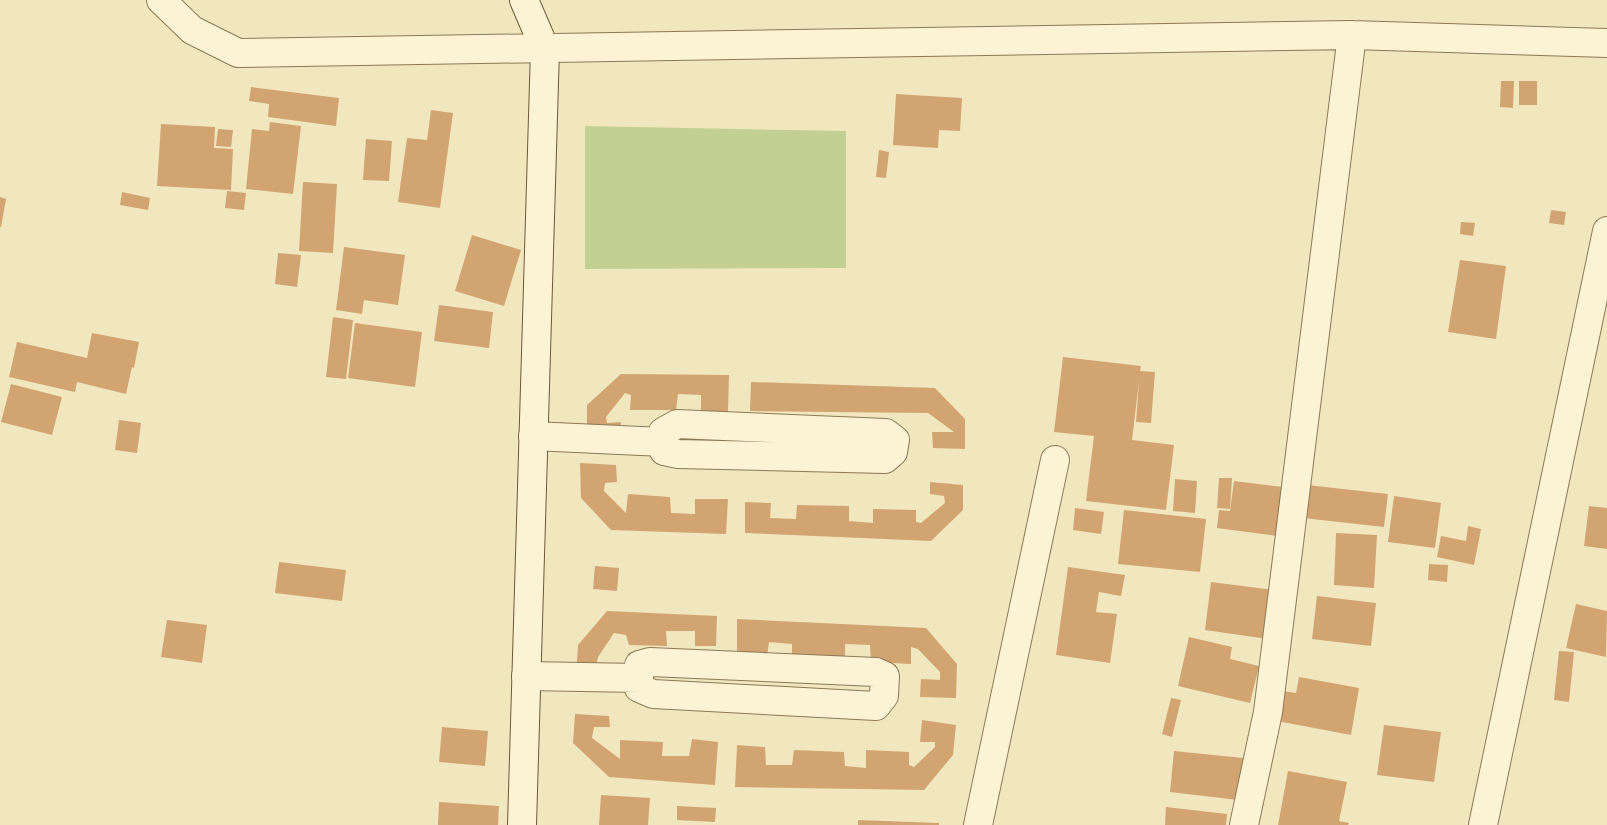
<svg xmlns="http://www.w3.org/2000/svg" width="1607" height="825" viewBox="0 0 1607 825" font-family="Spectral,serif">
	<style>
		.park { fill: #c3d093 }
		.building { fill: #d2a472 }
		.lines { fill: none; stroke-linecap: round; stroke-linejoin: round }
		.street-casing { stroke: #8c7856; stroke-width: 30 }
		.secondary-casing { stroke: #6d5939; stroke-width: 30 }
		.street { stroke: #fbf3d3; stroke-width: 28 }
		.secondary { stroke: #fbf3d3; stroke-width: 28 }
	</style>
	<rect width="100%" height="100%" fill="#f1e7bf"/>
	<path class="park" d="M585,126L846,131V268L585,269Z"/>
	<path class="building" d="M1501,81H1514L1513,108L1500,107Z
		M1519,81H1537V105H1519Z
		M251,87L339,98L336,126L268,117L269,104L249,101Z
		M896,94L962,98L960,131L939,130L938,148L893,145Z
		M431,110L453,113L440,208L398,202L407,138L427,140Z
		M270,122L301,126L293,194L246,189L252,129L269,131Z
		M161,124L215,127L214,148L233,149L231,190L157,186Z
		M218,129L233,130L231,147L216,146Z
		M366,139L392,141L389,181L363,180Z
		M879,150L889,152L886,178L876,177Z
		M303,182L337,184L333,253L299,251Z
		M227,191L246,193L244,210L225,208Z
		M122,192L150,198L148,210L120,205Z
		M0,197L6,199L1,227H0Z
		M1551,210L1566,212L1564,225L1549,223Z
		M1461,222L1475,223L1473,236L1460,234Z
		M472,235L521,250L504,306L455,291Z
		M344,247L405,255L398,305L364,300L362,314L336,310Z
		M278,253L301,255L297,287L275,284Z
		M1460,260L1506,266L1496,339L1448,332Z
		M439,305L493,312L489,348L434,341Z
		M333,317L353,320L346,379L326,377Z
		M355,323L422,332L415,387L348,378Z
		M92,333L139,342L134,368L132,367L126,394L77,382L75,392L9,377L17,342L87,358Z
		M1063,357L1141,366L1140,371L1155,372L1151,423L1136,422L1139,381L1132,440L1174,445L1166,510L1086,501L1094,436L1054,432Z
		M621,374L729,375L728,412L701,411V395L678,394L676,410H630L631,395L625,393L606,417L607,423L621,422L620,436L587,433V405Z
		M751,382L935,388L965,419V449L933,448L932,432H954L928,413L750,411Z
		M11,384L62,397L52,435L1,422Z
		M119,420L141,423L137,453L115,450Z
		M580,463L616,465L617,482L605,483L604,491L626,513L628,494L670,497L671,513L695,514V499H728L726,534L611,530L581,498Z
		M1219,478H1232L1230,509L1217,508Z
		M1175,479L1197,481L1195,513L1173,511Z
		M1234,481L1283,487L1277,536L1217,528L1219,510L1230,511Z
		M930,482L963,485V510L931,541L745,533V502L771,503L770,518L796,519L797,505L849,506V521L873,523V509L916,510V522L921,523L945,503L944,496L930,494Z
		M1307,485L1388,494L1384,527L1303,518Z
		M1394,496L1441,503L1435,548L1388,542Z
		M1589,506L1607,508V549L1584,546Z
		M1075,508L1104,512L1101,534L1073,530Z
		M1124,510L1206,519L1200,572L1118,564Z
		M1468,526L1481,529L1474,565L1437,557L1441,536L1466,541Z
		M1336,533L1377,535L1374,588L1334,585Z
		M279,562L346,570L342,601L275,593Z
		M1429,564L1448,565L1447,582L1428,580Z
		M595,566L619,568L617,591L593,589Z
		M1068,567L1125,575L1121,596L1099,592L1096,612L1117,614L1110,663L1056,655Z
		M1211,582L1274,590L1268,639L1205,630Z
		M1317,596L1376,603L1371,646L1312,639Z
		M1576,604L1607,611L1606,657L1566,648Z
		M607,611L717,616L716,646H695V631H666L667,646L629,645L626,635L614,633L598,657L597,663H612V674H576L578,645Z
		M737,619L926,628L957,664L956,698L920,697L921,679L940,680V672L918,649L911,647V664L871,662L870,645L845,644V660L792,657V644L769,642L767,656L737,654Z
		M167,620L207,625L202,663L161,657Z
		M1189,637L1232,647L1230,659L1259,666L1250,703L1178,686Z
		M1559,651L1574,652L1569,702L1554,700Z
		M1299,677L1359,688L1351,735L1277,721L1283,691L1296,693Z
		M1171,698L1181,700L1172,737L1162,734Z
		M575,714L609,716L610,727H594L592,738L620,759V740L663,742L662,756H689L692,739L718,742L715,785L609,777L573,743Z
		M922,720L956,725L953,755L924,790L735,787L737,745L765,747L766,765H792L794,750L844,752L845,766L866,768V750L909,752V765L914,767L935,747V742H920Z
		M1384,725L1441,732L1434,782L1377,775Z
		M442,727L488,731L485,766L439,762Z
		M1174,751L1243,758L1238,800L1170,792Z
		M1288,771L1347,782L1339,821L1349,823L1348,825H1278Z
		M601,795L650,798L648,825H599Z
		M439,802L499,806L498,825H438Z
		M677,806L716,808L715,822L677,820Z
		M1166,807L1227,814L1226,825H1165Z
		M858,820L939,823V825H858Z"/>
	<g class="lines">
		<g class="street-casing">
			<path id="street" d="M161,0L192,30L238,53L1352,35L1607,43
				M677,424L886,433L895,440L893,452L885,459L678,454L664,451L663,432Z
				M533,436L663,442
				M650,662L876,672L885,676L884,696L876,706L653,694L639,688V665Z
				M526,676L639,678
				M978,825L1055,460
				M1244,825L1268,712L1352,35
				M1483,825L1607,231"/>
		</g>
		<g class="secondary-casing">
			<path id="secondary" d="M522,825L545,49L524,0"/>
		</g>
		<use href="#street" class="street"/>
		<use href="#secondary" class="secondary"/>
	</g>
</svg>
